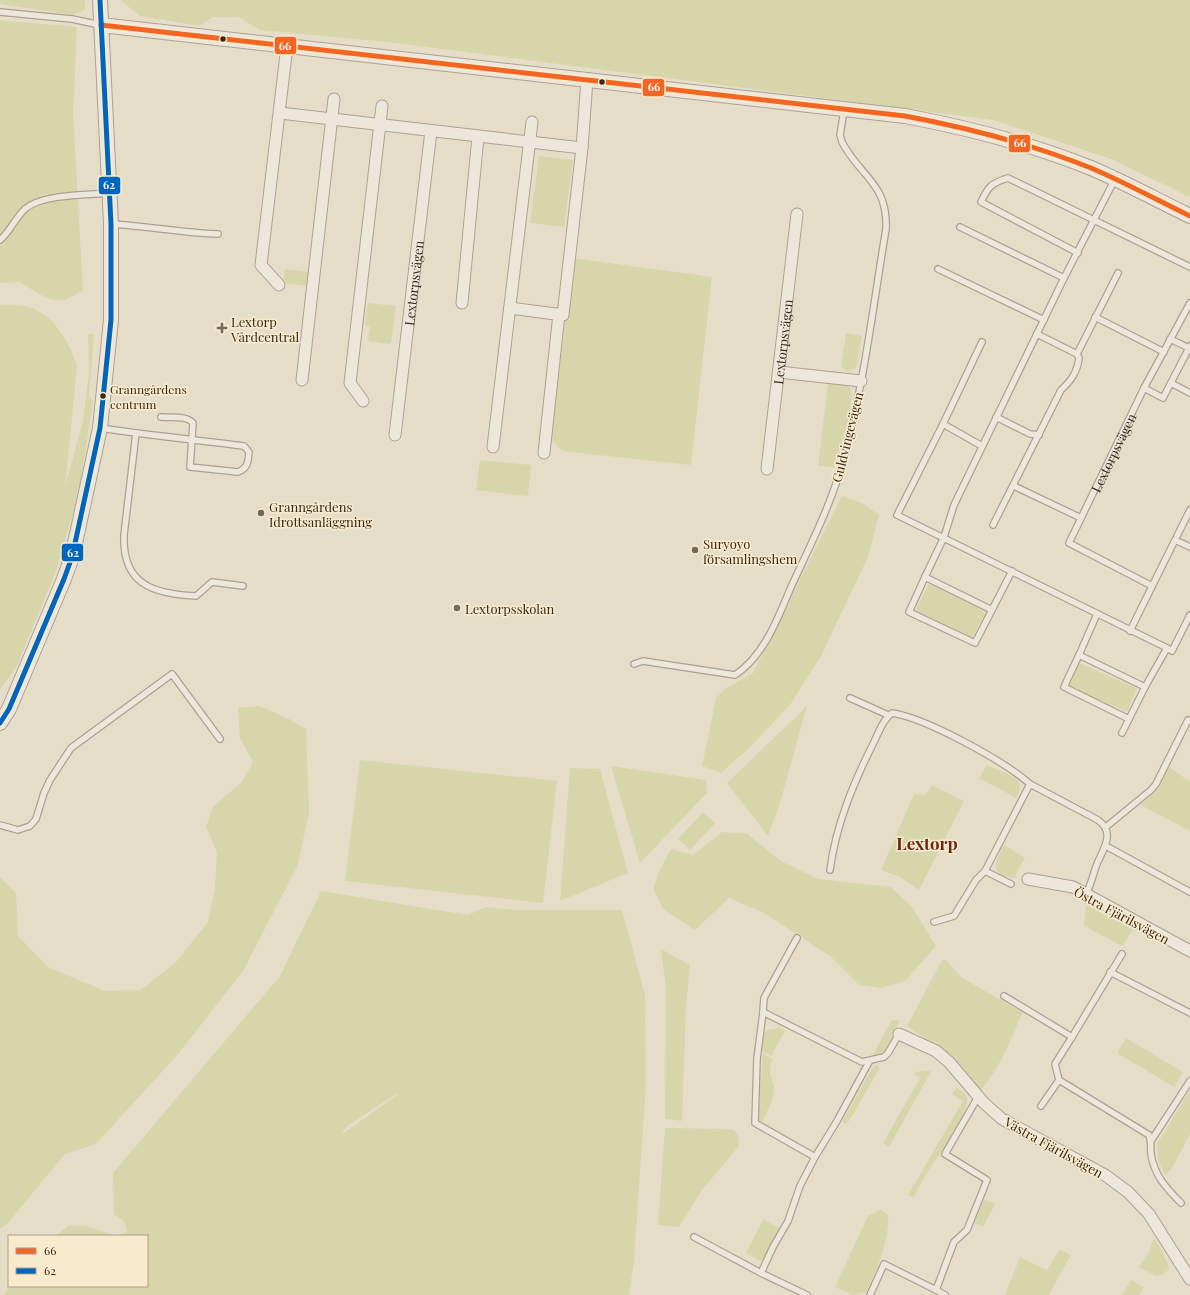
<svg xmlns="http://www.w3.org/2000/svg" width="1190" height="1295" viewBox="0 0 1190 1295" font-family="'Playfair Display',serif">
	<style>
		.green { fill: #d7d6aa; fill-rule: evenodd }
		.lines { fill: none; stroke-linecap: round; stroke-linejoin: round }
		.service-casing { stroke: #aaa193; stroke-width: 8 }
		.minor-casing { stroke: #aaa193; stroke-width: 13 }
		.tertiary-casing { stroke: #aaa193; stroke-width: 16 }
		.service { stroke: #ede7db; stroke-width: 5.5 }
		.minor { stroke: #ede7db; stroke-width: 11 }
		.tertiary { stroke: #ede7db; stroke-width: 14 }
		.bus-1-casing { stroke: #f8ebcd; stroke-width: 8 }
		.bus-2-casing { stroke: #f8ebcd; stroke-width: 8 }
		.bus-1 { stroke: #f26522; stroke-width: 5 }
		.bus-2 { stroke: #0065bd; stroke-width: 5 }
		.bus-dot { fill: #39291b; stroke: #f8ebcd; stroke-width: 1.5 }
		.poi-dot { fill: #766858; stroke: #f8ebcd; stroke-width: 1.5 }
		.labels { text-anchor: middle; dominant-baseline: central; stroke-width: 3; stroke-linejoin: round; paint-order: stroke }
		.bus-label { font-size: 12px; fill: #39291b; stroke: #f8ebcd; text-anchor: start }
		.street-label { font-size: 13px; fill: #39291b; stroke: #f8ebcd }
		.poi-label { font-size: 13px; fill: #39291b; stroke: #f8ebcd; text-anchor: start }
		.district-label { font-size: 17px; font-weight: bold; fill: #692616; stroke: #f8ebcd }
		.line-badge { stroke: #f8ebcd; stroke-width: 1.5 }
		.badge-label { font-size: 11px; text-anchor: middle; font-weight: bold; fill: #fff }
	</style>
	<rect width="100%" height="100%" fill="#e6ddc9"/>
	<path class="green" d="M0,0H85V10L73,15L0,4Z
		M120,0H1190V197L1111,159L993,120L387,42L260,30L238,17H213L199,26L140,16Z
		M0,20L77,27L73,114L83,291L64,300H52L39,294L20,282L0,283Z
		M539,156L573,160L564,227L530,223Z
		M573,258L712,277L691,465L562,451L551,439Z
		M285,269L310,272L308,286L283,283Z
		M368,303L396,306L391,344L368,341L370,327L365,326Z
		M3,305C10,305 17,305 24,306C52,311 69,341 77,365L65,488L56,520L83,421L89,374L88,334H94L89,396L93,401L79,493L56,571L17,666L0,690V306Z
		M846,333L862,336L856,368L847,372L841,366Z
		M828,384L846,385L851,389C854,413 840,444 834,467L818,466Z
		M480,460L531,465L528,496L476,490Z
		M842,496L862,503L879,515L868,557L821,656L790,705L750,747L721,773L702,766L716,698L726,688L753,673Z
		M930,582L987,610L972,638L915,611Z
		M1079,663L1137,688L1127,712L1069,687Z
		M259,706L291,720L306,729L309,812L298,865L243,971L179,1053L96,1144L65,1154L7,1224L0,1229V877L16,893L18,936L48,967L105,991L141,990L176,962L208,922L215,888L217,852L206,827L213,807L242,782L253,762L240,738L238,708Z
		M807,706L780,803L768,836L727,783Z
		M360,760L557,781L543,903L345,881Z
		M987,765C1000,772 1030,776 1016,798L979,778Z
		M611,766L706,780L707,793L640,863Z
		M1168,766L1190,782V831L1141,805L1160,787Z
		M570,768L600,769L628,873L560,901Z
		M932,785L964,801L919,890L900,877L881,870L914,794L925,795Z
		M703,812L715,823L690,850L678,839Z
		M722,832L747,834L781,861L818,879L891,887L912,907L936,946L905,981L881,988L859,985L831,957L804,939L764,913L729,898L695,930L663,909L653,888L661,867L671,849L693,855Z
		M1003,846H1006L1025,858L1014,878L1002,876L996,870V862Z
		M321,891L468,915L486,907L519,910H622L645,995L646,1084L634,1261L629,1295H4L10,1286H147V1236H55L68,1226H87L117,1236L127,1231L124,1221L114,1214L113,1173L280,976ZM396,1094L397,1095L341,1135L347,1126Z
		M1086,905L1133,930L1122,946L1084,926Z
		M661,949L690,965L686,1008L682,1121L665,1119L666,990Z
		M942,960H946L962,978L1023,1012C1011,1038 1000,1069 980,1091L954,1059L907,1026Z
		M892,1020L900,1021L885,1053L872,1056Z
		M778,1028L785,1031L771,1056L762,1051L764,1034L767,1030Z
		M1126,1038L1183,1072L1174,1087L1117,1053Z
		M763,1053L773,1060C765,1070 775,1081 774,1093C772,1103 766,1113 762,1122L758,1120Z
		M876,1065L880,1068L847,1124L842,1122L871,1070Z
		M932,1070L889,1147L883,1143L920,1078L914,1074L915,1072Z
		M957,1087L967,1097C967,1122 947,1143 934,1162C926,1173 920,1186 913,1198L908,1195L963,1101L952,1094Z
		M1190,1090V1134L1172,1168L1165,1175L1158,1161L1157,1144Z
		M665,1128L726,1129L734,1130L738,1135L739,1146L702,1190L679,1227L658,1225Z
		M984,1200L995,1204L983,1227L974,1223Z
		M881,1209L888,1215C890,1238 877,1271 866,1292L853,1295L835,1287L868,1216Z
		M763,1219L781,1229L763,1262L746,1253Z
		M1153,1240H1156L1168,1264L1169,1269L1164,1274L1156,1276L1139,1267L1149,1252Z
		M1059,1250L1071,1255L1049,1295H1005L1020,1257L1047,1270Z
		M1131,1280L1144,1287L1139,1295H1122Z"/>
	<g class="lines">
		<g class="service-casing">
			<g id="service">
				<path d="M0,12L72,19L100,25"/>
				<path d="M111,224C147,226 182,233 218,234"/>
				<path d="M960,227L1064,278"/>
				<path d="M0,240C10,232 15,218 25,209C42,194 87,195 110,193"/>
				<path d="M1078,253L981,202C988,187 991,183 1008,178L1190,267"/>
				<path d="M938,269L1044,320"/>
				<path d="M1095,317L1164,352"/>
				<path d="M1170,339L1189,348"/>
				<path d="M982,342L943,424L982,446"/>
				<path d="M1077,354L1118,273"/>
				<path d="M1171,383L1190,393"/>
				<path d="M1144,388L1163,398L1190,346"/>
				<path d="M996,417L1030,434L1039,435"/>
				<path d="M943,424L897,515L1167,648"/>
				<path d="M100,428C148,435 196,440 244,446L249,452C248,462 248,468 238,472L190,467L193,423C186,415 171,418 161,417"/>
				<path d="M136,433L124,535C122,585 154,594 196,596L212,582L243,586"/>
				<path d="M1014,486L1081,518"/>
				<path d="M993,525L1061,390C1072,380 1077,372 1079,358L1077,354L1037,334"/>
				<path d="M1177,536L1190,510"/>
				<path d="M925,577L944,537L954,505L1064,278L1115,179"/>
				<path id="s1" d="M1152,586L1069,543L1144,388L1190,303"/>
				<path d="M992,610L925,577L909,612L975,643L1012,571"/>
				<path d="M1130,631L1175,540L1190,547"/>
				<path d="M1079,655L1097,614"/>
				<path d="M634,664L643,661L735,675C764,656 778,618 791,587C810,546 831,505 843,461C864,386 873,306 886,229C888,183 860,177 842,142L840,135L844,110"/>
				<path d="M850,698L888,715"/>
				<path d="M1129,719L1064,687L1079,655L1145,687"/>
				<path d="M1122,733L1145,687L1167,648L1172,651L1190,615"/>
				<path d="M0,825L18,830L30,826L36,819L44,793L50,780L71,748L172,674L220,739"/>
				<path d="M1106,827L1151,790L1156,784L1188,720L1190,721"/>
				<path d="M1106,846L1190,892"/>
				<path d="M830,870C836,825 853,784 873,744C878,734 883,719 892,713C926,718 1004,761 1030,784"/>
				<path d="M985,871L1030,784L1098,820C1116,833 1103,849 1097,864C1093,874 1091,885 1086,894"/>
				<path d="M934,922L954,916L976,880L985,871L1011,884"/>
				<path d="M797,938L764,998L763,1012L862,1062L884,1057L888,1053L899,1034"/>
				<path d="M1110,972L1190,1013"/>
				<path d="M1004,996L1072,1037L1055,1064L1059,1080L1149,1135C1152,1142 1150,1147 1151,1154C1154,1175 1166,1188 1181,1203"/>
				<path d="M763,1012L757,1059L755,1123L815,1157L837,1121L869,1062"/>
				<path d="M1072,1037L1122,954"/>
				<path d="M1041,1106L1059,1080"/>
				<path d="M1151,1141L1190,1081"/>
				<path d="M694,1237L761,1273L773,1247L788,1221L800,1186L815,1157"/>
				<path d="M761,1273L807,1295"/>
				<path d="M936,1290L945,1295"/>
				<path d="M870,1295L884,1264L936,1290L954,1242L967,1230L987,1180L945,1154L978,1097"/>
			</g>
		</g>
		<g class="minor-casing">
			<g id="minor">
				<path d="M280,113L582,148"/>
				<path d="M279,285L261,265L287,46"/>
				<path d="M462,303L478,137"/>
				<path d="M510,308L563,315L582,148L587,80"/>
				<path d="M779,372L861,381"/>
				<path d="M302,380L334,99"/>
				<path d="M363,401L350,383L382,106"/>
				<path id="s2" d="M395,435L431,131"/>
				<path d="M493,447L532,122"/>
				<path d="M544,453L559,314"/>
				<path id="s3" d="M767,469L797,214"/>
				<path d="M1028,879L1073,887L1190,951"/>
				<path d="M899,1034L936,1051L949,1062L984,1103L1002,1119L1105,1175L1128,1192L1149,1214L1190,1279"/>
			</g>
		</g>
		<g class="tertiary-casing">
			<path id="tertiary" d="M101,25L905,116C969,128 1031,144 1091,168C1124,182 1157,200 1190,216
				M0,723L9,709L64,579L72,557L100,428L111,320V224L100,0"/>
		</g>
		<use href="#service" class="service"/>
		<use href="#minor" class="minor"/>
		<use href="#tertiary" class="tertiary"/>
		<g class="bus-1-casing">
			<path id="bus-1" d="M101,25L905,116C969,128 1031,144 1091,168C1124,182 1157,200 1190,216"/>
		</g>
		<g class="bus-2-casing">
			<path id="bus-2" d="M0,723L9,709L64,579L72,557L100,428L111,320V224L100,0"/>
		</g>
		<use href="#bus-1" class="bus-1"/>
		<use href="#bus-2" class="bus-2"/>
	</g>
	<g class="bus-dot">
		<circle cx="223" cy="39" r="3.5"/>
		<circle cx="602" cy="82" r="3.5"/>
		<circle cx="103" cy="396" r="3.5"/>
	</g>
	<g class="poi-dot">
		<path d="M220 322h4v4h4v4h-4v4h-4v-4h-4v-4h4z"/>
		<circle cx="261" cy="513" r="4"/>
		<circle cx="695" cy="550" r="4"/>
		<circle cx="457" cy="608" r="4"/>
	</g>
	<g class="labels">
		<g class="bus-label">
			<text x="110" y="389">Granngårdens<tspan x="110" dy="15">centrum</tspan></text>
		</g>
		<g class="street-label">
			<text stroke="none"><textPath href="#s2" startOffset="153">Lextorpsvägen</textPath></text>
			<text stroke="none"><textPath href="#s3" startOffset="128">Lextorpsvägen</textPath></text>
			<text transform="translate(847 437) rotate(-76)">Guldvingevägen</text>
			<text stroke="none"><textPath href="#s1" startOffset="194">Lextorpsvägen</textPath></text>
			<text transform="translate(1122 915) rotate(28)">Östra Fjärilsvägen</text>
			<text transform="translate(1054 1147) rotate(29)">Västra Fjärilsvägen</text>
		</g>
		<g class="poi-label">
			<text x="231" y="321">Lextorp<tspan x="231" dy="15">Vårdcentral</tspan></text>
			<text x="269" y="506">Granngårdens<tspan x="269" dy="15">Idrottsanläggning</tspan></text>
			<text x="703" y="543">Suryoyo<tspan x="703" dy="15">församlingshem</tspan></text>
			<text x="465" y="608">Lextorpsskolan</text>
		</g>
		<g class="district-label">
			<text x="927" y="843">Lextorp</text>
		</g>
	</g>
	<g class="line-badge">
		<rect x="274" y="36" width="23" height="19" rx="4" fill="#f26522"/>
		<rect x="642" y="78" width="23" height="19" rx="4" fill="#f26522"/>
		<rect x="1008" y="134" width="23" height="19" rx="4" fill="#f26522"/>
		<rect x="98" y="176" width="23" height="19" rx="4" fill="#0065bd"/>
		<rect x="61" y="543" width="23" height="19" rx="4" fill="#0065bd"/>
	</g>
	<g class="badge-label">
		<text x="285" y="50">66</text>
		<text x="654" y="91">66</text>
		<text x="1020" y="147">66</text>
		<text x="109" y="189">62</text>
		<text x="73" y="557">62</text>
	</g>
	<rect x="8" y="1235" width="140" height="52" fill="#f8ebcd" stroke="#ac9d86"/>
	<rect x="16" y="1248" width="20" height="6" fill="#f26522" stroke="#ac9d86"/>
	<text x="44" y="1255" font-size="12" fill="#39291b">66</text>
	<rect x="16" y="1268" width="20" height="6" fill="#0065bd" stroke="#ac9d86"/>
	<text x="44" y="1275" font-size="12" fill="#39291b">62</text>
</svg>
